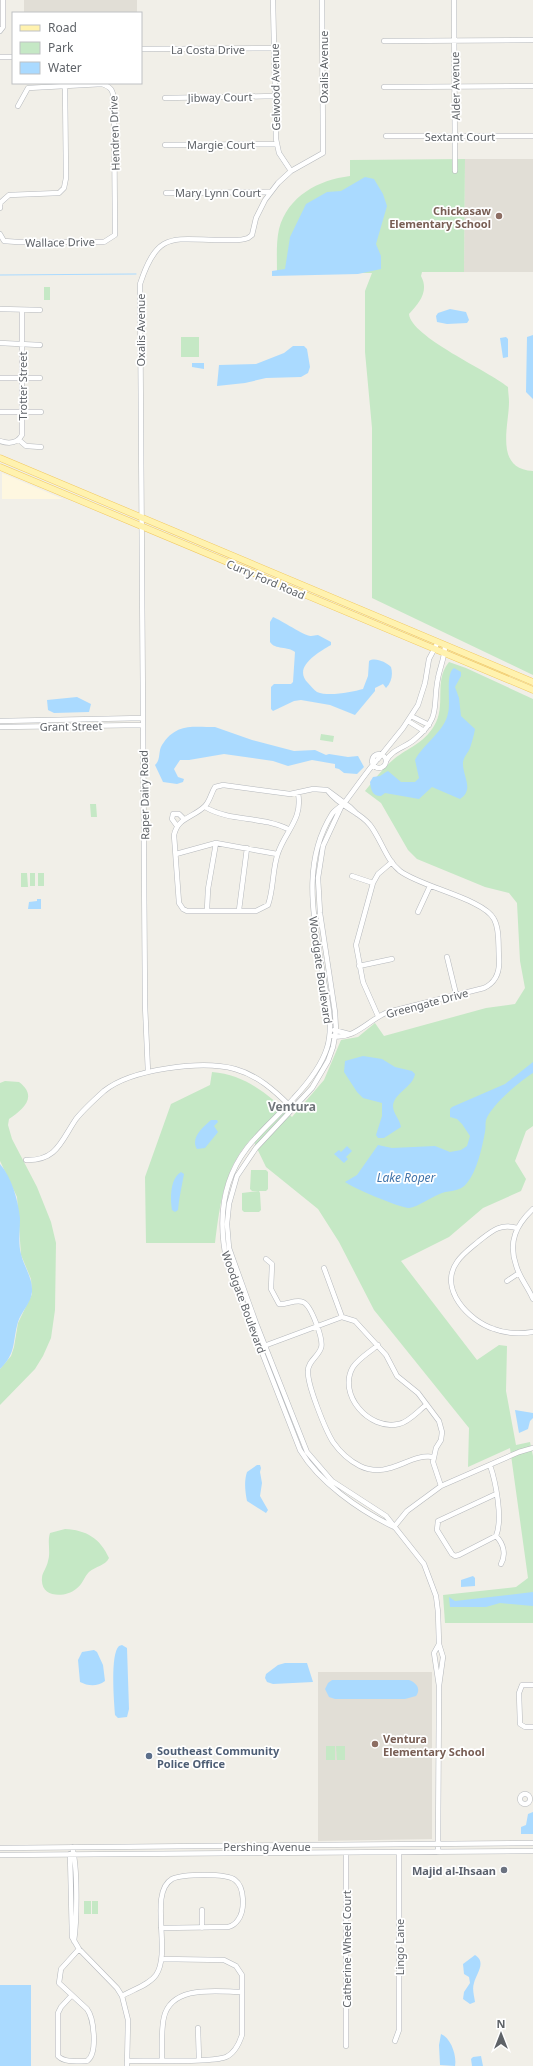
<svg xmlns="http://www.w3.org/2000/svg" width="533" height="2066" viewBox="0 0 533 2066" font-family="'Noto Sans',sans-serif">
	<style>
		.commercial { fill: #fef7e0 }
		.education { fill: #e1ded6 }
		.green { fill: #c5e8c5 }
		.water { fill: #aadaff }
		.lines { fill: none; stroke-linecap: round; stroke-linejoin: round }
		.stream { stroke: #aadaff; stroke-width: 1 }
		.minor-casing { stroke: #b5b8bc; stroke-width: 5.5 }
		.major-casing { stroke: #f2c960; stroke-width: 7 }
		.minor { stroke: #fff; stroke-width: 4.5 }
		.major { stroke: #fff2af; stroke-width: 6 }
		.education-dot { fill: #8d6e63; stroke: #fff; stroke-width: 1.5 }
		.service-dot { fill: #5c6f8a; stroke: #fff; stroke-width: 1.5 }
		.worship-dot { fill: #6b7280; stroke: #fff; stroke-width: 1.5 }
		.labels { text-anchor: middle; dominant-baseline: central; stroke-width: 3.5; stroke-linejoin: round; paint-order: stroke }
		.street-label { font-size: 11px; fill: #5f6368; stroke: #fff }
		.education-label { font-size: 11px; font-weight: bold; fill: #785e54; stroke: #fff; text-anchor: end }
		.service-label { font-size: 11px; font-weight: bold; fill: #4e5e75; stroke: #fff; text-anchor: start }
		.worship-label { font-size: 11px; font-weight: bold; fill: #5b616d; stroke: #fff; text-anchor: end }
		.neighbourhood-label { font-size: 12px; font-weight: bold; fill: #70757a; stroke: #fff }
		.water-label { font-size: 12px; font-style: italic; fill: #4174aa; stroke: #fff }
	</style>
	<rect width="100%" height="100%" fill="#f1efe8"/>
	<path class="commercial" d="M2,473L63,499H2Z"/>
	<path class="education" d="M24,0H137V13H24Z
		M465,159H533V272H464Z
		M318,1672H432V1839L318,1841Z"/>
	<path class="green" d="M465,159L464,272H422L421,276C429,291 420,302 409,314C411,337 489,371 508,387C508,392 509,397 509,402C509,426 494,469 533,471V675L372,598V428L365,352V291L372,273H277C277,258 276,243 279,229C288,196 318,180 350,176V160Z
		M44,287H50V300H44Z
		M181,337H199V357H181Z
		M449,662L466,668L533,699V1126L526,1131L515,1161L526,1179L521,1191L483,1208L449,1237L401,1261L477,1360L499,1345L507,1346L506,1391L516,1445L530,1442L533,1456V1623H445L443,1595L516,1587L528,1578L510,1448L468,1467L469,1428L374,1310L339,1242L318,1209L266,1167L252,1138C224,1167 220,1204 215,1243H146L145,1177L171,1104L210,1085L212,1072C246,1075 268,1094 292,1117L324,1080L341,1040L358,1037L375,1023L384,1036L486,1008L515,1004L525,988L520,961L517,903L509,893L485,887L417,859L408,850L381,803L365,791C374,780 383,768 394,759C409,747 423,744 434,726C447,706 433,681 449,662Z
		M321,734L334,736L333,742L320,740Z
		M90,804H96L97,817H91Z
		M21,873H27L28,887H21Z
		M30,873H35V886H30Z
		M38,873H44V886H38Z
		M5,1081L19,1082C39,1097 22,1110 9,1119L8,1125L12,1139L37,1187L51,1222L56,1243L55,1310L51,1338L43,1356L35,1369L0,1405V1369L11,1356L14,1347L18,1323L32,1294L31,1279L21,1255L17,1197L0,1161V1083Z
		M251,1170H266L268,1172V1189L266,1191H252L250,1189Z
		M259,1191L260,1193L261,1210L259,1212H244L242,1210V1193Z
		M65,1529C86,1530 100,1538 109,1558C105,1566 96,1566 89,1572C84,1577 83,1584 76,1589C65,1598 40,1598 42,1578C42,1573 47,1567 48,1561C51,1552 47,1543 50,1533Z
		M326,1746H335V1760H326Z
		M336,1746H345V1760H337Z
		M84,1901H91V1914H84Z
		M92,1901H98V1914H92Z"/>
	<path class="water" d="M365,177L374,179L383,194L387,206L376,244L381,256V269L358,274L272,276V271L285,269L290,237L306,204L327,192L341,191Z
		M450,309L466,312L469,320L467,323L447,324L437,322L436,316L438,313Z
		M533,335V399L526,392L527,337Z
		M506,337L508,339V357L503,358L500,338Z
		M293,346H304L307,349L310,367L308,373L301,377L266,378L245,383L217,386L219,365L256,364L284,353Z
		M192,363H204V369L192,367Z
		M273,617C281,620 306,637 311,636C314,636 315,635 318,635L331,642V645C319,652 292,667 308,683C311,686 314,690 317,692C329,697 352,692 363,689L368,676L369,661C375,657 386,662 391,667C393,674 392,682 386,688L383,684L375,688V691L355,715L330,705L301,700L294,701L273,711L271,709V687L274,684H291L293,682L295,652C288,646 275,650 270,642V622Z
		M454,668L461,672V676L455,687L459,698L461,716L475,729C474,735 472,742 470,748C468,753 464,756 463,762C462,776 475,789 460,799L432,787L419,799L385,793L381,796C372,796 371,790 370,782L373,777L380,776L386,772L388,771L401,782H415L419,778L415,760C424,743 445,731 448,713C451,703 445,673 454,668Z
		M77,697L91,704L89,712L54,713L48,710L47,700Z
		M215,727L252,740L294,751L315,750L326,755L329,754L348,757L358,756L364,767L357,774L344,773L339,769L335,768V764L312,760L288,766L273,761L224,754L189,760H180L174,769L178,777L184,779L183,782L177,784L163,782L155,765C161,760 158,751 162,745C176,723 192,727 215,727Z
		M37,899H41V909H28L29,902L37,901Z
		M363,1056L382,1059L395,1067L412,1071L415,1074C413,1087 394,1093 393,1106C393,1114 400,1119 401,1127L384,1138H378L376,1135L382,1116V1103L363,1098L357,1092L344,1072L345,1061Z
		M533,1062V1073C520,1081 491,1105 486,1120C485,1124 486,1128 485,1132C482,1148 477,1171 467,1183C460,1192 451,1190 442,1193C433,1196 418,1207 409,1208C400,1208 351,1187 345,1182L357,1175L378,1145L392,1148L435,1146L450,1152L461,1150L467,1146L470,1136L462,1124L457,1119L450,1117V1109L452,1107L505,1084Z
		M211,1120H217L218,1122L214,1126L218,1132L205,1148L197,1149C190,1138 203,1127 211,1120Z
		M347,1146L352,1151L346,1157L348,1159L344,1163L334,1154L339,1150L341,1152Z
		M0,1164C12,1178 18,1200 20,1218C20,1230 18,1243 21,1254C24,1267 33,1278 32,1292C31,1303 21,1312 18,1322C12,1343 17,1352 0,1369Z
		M181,1172L184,1174C182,1186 179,1197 178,1210L175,1212L172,1210C170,1199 170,1178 181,1172Z
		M515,1410L533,1413V1418L530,1421L528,1429L519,1433Z
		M257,1465H260L261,1468L260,1472L262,1483L260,1496L268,1510L266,1513L247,1501C245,1491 244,1481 247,1472Z
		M473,1576L475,1578V1586L461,1587V1580Z
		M533,1592V1606L500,1603L486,1607H450L449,1597L455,1601Z
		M122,1645L127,1648L129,1709L127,1717L118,1718L115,1715C114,1702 110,1654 119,1646Z
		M94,1650L97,1652L103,1665L105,1681C97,1687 88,1686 80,1682L78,1660L82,1652Z
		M285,1663H307L313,1682L273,1684L267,1682L265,1678L266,1674L278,1665Z
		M332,1680H409C417,1683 421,1689 416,1696L405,1699H335L329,1697L325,1689L328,1683Z
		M533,1812V1834H521V1827L526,1825L528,1814Z
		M475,1955C487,1962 476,1974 474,1983C472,1989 474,1995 475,2002L470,2004L463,1999L464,1992L470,1983L469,1977L464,1974L463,1964Z
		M0,1985H31V2066H0Z
		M441,2034C451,2038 457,2056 455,2066L440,2065L439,2045Z
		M481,2056L483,2066H472L471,2059L473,2057Z"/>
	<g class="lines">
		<path class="stream" d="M0,275L136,274"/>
		<g class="minor-casing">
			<path id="minor" d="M273,0L276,139L279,153L291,171
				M454,0L455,171
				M0,31L3,27V0
				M384,41L533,40
				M141,49L275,48
				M0,57H13
				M384,87L533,86
				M165,98L276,96
				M386,136H533
				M165,145L277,144
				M166,193L270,192
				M0,208V203L9,195L59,193L64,188L66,178L65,83
				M0,234L4,241L18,242H104L115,235L114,100C113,90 111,87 102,84L28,88L18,106
				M0,309L40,310
				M0,343L40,345
				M0,378H40
				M0,412H41
				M19,440L26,446L41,447
				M0,441C9,444 17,444 22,435V311
				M411,716L429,725
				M0,721L143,718
				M408,721L424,731
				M0,727L143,725
				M372 761a7 7 0 1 1 14 0a7 7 0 1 1-14 0Z
				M378,759L403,728L418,705L425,683L429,659L438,642
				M376,761C365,774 355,789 345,802C341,807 335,809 332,814C300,865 315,921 323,976C327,999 334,1025 327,1048C321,1067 308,1083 294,1098C279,1115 261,1130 247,1148C221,1182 218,1222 227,1263L300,1450C319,1482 359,1510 392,1526
				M386,761C392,749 405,748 415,739C442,716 432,707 438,678C440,667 445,657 445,645
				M328,791C341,808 359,811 370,825C381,839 386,860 400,871C421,887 484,899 494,919C500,930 498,946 499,958C500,971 497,982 484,988L388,1012C369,1019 355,1040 333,1036
				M298,793C303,819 286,830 278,853C272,870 274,888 268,905L256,911H187L183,909L179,903L174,835C178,817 193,818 205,806C210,801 211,793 215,787L223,785L290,794L313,789L327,790L350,807L357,814
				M342,805L323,846L318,878L320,913L335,1012L336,1030L333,1047L328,1061L312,1088L256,1148L237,1176L229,1204L227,1224L229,1248L256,1323L307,1452L332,1481L386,1516L424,1564L436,1596L438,1612L439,1644L443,1657L439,1686
				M205,807C230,822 262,816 288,829
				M177,826L172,819L173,814H179L184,819
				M176,854L216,843L277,854
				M352,876L373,883
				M207,910L208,889L216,843
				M239,910L247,848
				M418,912L430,886
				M447,957L456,994
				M359,966L392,959
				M378,1016L363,982L356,945L373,883L378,874L392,862
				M334,1030L349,1034
				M148,1072L145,1005L140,284C158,229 173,240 224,240C232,240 241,241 248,238L252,235L256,218L265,200L278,183L291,171L323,153L322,0
				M26,1160C57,1161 61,1141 76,1119C84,1109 94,1100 104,1091C131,1069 202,1060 235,1069C257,1075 274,1090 290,1106
				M533,1209C516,1225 508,1242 516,1265C519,1277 528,1287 533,1299
				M517,1228C500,1223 492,1231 479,1241C472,1247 462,1254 457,1262C438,1289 469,1321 494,1329C507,1334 520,1334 533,1332
				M266,1259L272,1264L271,1289L279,1304C287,1305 295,1299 303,1302C311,1305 324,1340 321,1348C318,1357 308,1361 308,1371C307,1385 326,1431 333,1442C340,1452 350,1461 360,1466C389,1480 409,1453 433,1457
				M324,1268L342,1317
				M507,1281L519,1273
				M378,1345C370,1352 359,1358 353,1367C337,1394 369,1431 399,1424C409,1422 418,1411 426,1405
				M264,1346L342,1317L355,1321L386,1355L397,1376L418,1393L439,1421L442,1432L441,1440L436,1448L433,1462L441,1486
				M490,1465C496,1483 503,1519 496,1536L459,1555L455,1556L452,1554L437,1530L438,1521L496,1494
				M394,1527L407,1511L441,1486L519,1452L533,1448
				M496,1536C504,1544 506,1555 501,1564
				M533,1685H522L519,1693L520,1724L525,1727H533
				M520 1799a5 5 0 1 1 10 0a5 5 0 1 1-10 0Z
				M72,1847C78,1866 77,1921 74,1941
				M0,1848L533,1843
				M438,1852L439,1686L434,1653L439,1644
				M70,1854L72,1937L79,1949L117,1988L122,1996L128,2020L127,2066
				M0,1855L533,1851
				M202,1910V1928
				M72,1995L61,2007L58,2013V2056C65,2063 77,2061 87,2061C98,2054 94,2018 87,2009L59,1983L61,1969L79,1949
				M122,1996C132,1990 149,1985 156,1975C172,1952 148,1893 172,1879C182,1874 227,1873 235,1880C245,1887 245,1911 238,1920C236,1923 232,1926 228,1927L161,1928
				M198,2028L199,2060
				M395,2041L399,2030V1852
				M346,2046V1853
				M162,2060C162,2046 161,2030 164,2017C172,1984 218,1992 242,1992
				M127,2061C147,2060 212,2063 226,2057C235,2053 239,2044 242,2035V1975L236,1966L224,1960L162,1959"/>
		</g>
		<g class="major-casing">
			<path id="major" d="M0,458L533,682
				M0,467L533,690"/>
		</g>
		<use href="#minor" class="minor"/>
		<use href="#major" class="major"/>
	</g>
	<g class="education-dot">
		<circle cx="499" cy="216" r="4"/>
		<circle cx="375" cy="1744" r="4"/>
	</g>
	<circle class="service-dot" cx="149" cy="1756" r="4"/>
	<circle class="worship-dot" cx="504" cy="1870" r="4"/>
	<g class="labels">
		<g class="street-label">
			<text x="208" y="49">La Costa Drive</text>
			<text transform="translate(323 67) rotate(-90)">Oxalis Avenue</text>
			<text transform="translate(455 86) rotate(-91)">Alder Avenue</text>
			<text transform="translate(275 87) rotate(-91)">Gelwood Avenue</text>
			<text transform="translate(220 97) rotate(-1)">Jibway Court</text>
			<text transform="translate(114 133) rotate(-92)">Hendren Drive</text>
			<text x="460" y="136">Sextant Court</text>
			<text x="221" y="144">Margie Court</text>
			<text x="218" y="192">Mary Lynn Court</text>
			<text transform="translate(60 242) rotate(-1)">Wallace Drive</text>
			<text transform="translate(140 330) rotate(-90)">Oxalis Avenue</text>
			<text transform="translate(22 386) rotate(-90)">Trotter Street</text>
			<text transform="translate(266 579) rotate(23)">Curry Ford Road</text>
			<text transform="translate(71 726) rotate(-1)">Grant Street</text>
			<text transform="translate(144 795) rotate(-91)">Raper Dairy Road</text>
			<text transform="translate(321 970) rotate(82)">Woodgate Boulevard</text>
			<text transform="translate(427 1003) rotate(-15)">Greengate Drive</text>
			<text transform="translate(244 1302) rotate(70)">Woodgate Boulevard</text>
			<text x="267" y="1846">Pershing Avenue</text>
			<text transform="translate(399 1947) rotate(-90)">Lingo Lane</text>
			<text transform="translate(346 1949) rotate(-90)">Catherine Wheel Court</text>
		</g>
		<g class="education-label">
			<text x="491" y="210">Chickasaw<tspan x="491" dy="13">Elementary School</tspan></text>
			<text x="383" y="1738" text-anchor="start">Ventura<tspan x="383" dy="13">Elementary School</tspan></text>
		</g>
		<g class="service-label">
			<text x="157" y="1750">Southeast Community<tspan x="157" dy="13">Police Office</tspan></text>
		</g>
		<g class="worship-label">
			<text x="496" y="1870">Majid al-Ihsaan</text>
		</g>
		<g class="neighbourhood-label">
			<text x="292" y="1106">Ventura</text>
		</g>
		<g class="water-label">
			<text x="406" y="1177">Lake Roper</text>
		</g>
	</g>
	<rect x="12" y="12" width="130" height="72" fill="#ffffff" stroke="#bfc1c3"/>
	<rect x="20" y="25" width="20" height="6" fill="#fff2af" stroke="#bfc1c3"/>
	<text x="48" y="32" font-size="12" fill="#5f6368">Road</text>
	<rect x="20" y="42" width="20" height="12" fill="#c5e8c5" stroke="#bfc1c3"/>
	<text x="48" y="52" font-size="12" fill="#5f6368">Park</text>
	<rect x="20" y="62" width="20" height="12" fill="#aadaff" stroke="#bfc1c3"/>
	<text x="48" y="72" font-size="12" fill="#5f6368">Water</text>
	<g transform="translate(501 2034)" stroke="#ffffff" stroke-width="3" paint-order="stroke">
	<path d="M0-3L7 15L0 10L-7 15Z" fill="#5f6368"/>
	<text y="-6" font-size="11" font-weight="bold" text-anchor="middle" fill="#5f6368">N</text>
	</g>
</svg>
